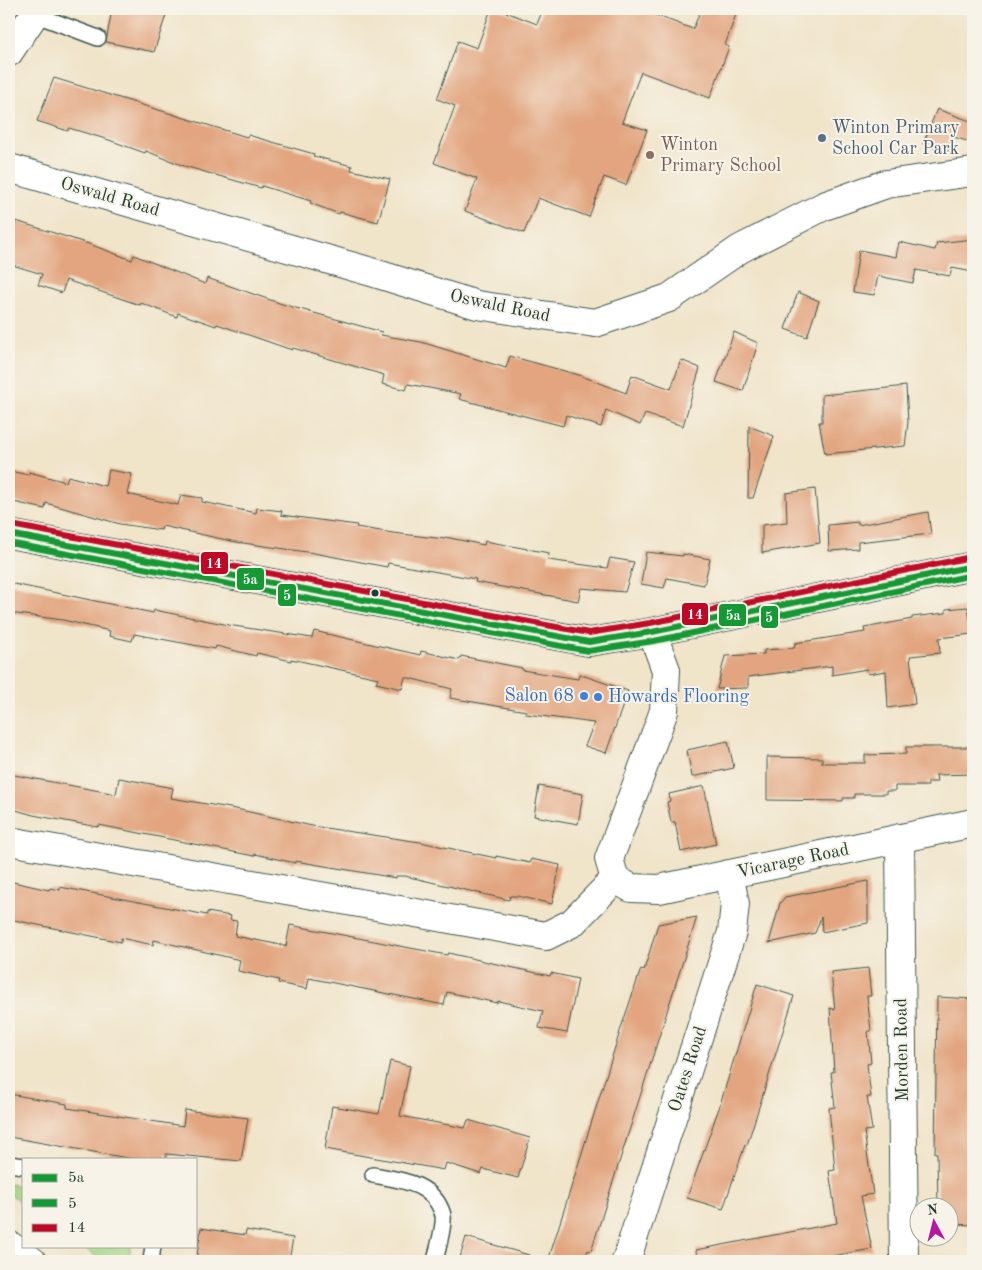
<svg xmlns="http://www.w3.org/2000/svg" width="982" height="1270" viewBox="0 0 982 1270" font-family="'Old Standard TT',serif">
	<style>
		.green { fill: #a3d584; stroke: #61895c }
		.building { fill: #e2a57f }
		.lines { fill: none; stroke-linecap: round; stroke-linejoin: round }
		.service-casing { stroke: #3e564a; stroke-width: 18 }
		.minor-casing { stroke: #3e564a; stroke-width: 30 }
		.tertiary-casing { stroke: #3e564a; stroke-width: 30 }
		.service { stroke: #fff; stroke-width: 15 }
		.minor { stroke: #fff; stroke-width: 28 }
		.tertiary { stroke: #fff; stroke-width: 28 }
		.bus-1-casing { stroke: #f7f3e8; stroke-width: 10 }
		.bus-2-casing { stroke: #f7f3e8; stroke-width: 10 }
		.bus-3-casing { stroke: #f7f3e8; stroke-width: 10 }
		.bus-1 { stroke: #149934; stroke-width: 6 }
		.bus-2 { stroke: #149934; stroke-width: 6 }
		.bus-3 { stroke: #be0826; stroke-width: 6 }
		.service-dot { fill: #5c6f8a; stroke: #f7f3e8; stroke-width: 2 }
		.education-dot { fill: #8d6e63; stroke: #f7f3e8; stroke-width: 2 }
		.bus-dot { fill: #1f3d34; stroke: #f7f3e8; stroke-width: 2 }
		.shop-dot { fill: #3f7fe0; stroke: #f7f3e8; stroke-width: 2 }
		.labels { text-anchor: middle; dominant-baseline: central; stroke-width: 4; stroke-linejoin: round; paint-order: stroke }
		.service-label { font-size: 18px; fill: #4e5e75; stroke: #f7f3e8; text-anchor: start }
		.education-label { font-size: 18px; fill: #785e54; stroke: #f7f3e8; text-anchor: start }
		.street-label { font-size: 18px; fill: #1f3d34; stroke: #f7f3e8 }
		.shop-label { font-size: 18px; fill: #366cbe; stroke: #f7f3e8; text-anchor: end }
		.line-badge { stroke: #f7f3e8; stroke-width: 2 }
		.badge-label { font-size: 14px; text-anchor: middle; font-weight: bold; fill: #fff }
	</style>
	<rect width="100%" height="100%" fill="#f7f3e8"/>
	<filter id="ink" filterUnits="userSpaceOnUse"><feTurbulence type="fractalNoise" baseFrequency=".02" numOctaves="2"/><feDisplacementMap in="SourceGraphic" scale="10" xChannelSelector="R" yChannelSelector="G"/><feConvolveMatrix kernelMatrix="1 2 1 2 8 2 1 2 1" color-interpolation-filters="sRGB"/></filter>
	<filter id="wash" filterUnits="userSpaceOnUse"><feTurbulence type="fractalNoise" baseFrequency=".0096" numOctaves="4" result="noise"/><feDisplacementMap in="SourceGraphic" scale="20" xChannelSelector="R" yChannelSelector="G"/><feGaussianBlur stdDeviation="1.12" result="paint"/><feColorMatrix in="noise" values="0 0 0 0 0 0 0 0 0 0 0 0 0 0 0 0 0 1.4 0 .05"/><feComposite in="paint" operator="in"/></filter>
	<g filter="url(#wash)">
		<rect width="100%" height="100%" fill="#f0e4c9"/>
		<path class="green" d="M9,1184L24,1187V1204L9,1193Z
			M82,1246H131L128,1261H102Z"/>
		<g id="blocks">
			<path class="building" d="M112,9H168L154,52L106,42Z
				M491,9H498L537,24L543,9H639L693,29L701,9H738L725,45L729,47L710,98L641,72L622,122L647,130L626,185L604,177L589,217L538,198L524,233L465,211L477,179L434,163L455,106L437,99L458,41L477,48Z
				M54,78L247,137L248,135L314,154L313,156L352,166L351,170L390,179L378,222L340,212L339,214L310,203L311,201L262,186L261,188L184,166L146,151L145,153L109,140L69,128L68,131L37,121Z
				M937,109L973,122V143L954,137L947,152L923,144Z
				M16,221L92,245L132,260L134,255L205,284L207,278L282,304L382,332L381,335L421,342L506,368L510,356L579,375L626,393L632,375L671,389L681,360L700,368L683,426L645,414L640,425L606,410L601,427L566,415L563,426L459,399L461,394L408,384L406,390L382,384L384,375L293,348L292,350L217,324L216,326L178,313L177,317L141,303L140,305L66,280L62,293L38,285L42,274L9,264V246Z
				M973,239V272L952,268L950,276L916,270L913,283L878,276L874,295L853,292L859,250L896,257L899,242L935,250L937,243Z
				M798,292L819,301L807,337L785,329Z
				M734,332L758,343L743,391L716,382Z
				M906,386L908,422L905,446L825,454L819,422H822V395Z
				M749,426L774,436L753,498H748Z
				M109,470L132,474L127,494L178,505L181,495L202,498V502L256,513L257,508L282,511L281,515L357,525L356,527L393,533L445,539V537L484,545L485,541L549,553L548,560L607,568L610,558L634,562L625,592L581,588L578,601L475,582L476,579L388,563L387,567L314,553L236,542L162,526L161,530L120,524L46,503L45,509L9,501V471L29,475V472L66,482L68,476L105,486Z
				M815,489L820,543L762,553V525L787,522L786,493Z
				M928,512L931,534L858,542V549L829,551L828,525L858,522V525Z
				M646,552L683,556V554L710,559L704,585L667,578L664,588L641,584Z
				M9,583L153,613L154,610L234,626L312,638L314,631L420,655L421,651L459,660L461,656L522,668V670L578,679L579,674L628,691L606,753L585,746L594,723L526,714V711L450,698L452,689L405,677L402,689L376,683L378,678L291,659V661L257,653L256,656L216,646L215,649L134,634L132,641L109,636L110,631L63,620L9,613Z
				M968,607L972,634L939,638L940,653L910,656L915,704L888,708L886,671L868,674L867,669L832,675V666L748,677V688L717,689L725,656L764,654V650L794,648L795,643L865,632L864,628L912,619V617L946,613V609Z
				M728,741L734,768L692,777L687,750Z
				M906,747H973V774L936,775L937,782H928V786H895V791H886V794H854V798H843V801L767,800V757L822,758V763H865V755L906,754Z
				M9,774L116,794L119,778L173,788L171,798L236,809L312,826L420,842L496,858V856L530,863L531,859L560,865L552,904L518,896H510L509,900L405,876H396V878L295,861V863L255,854L254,856L99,825L98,827L33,815L9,808Z
				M539,786L583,794L578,824L534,816Z
				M704,786L716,844L681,852L675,822H671L667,802L670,801L669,794Z
				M868,881V923L822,932L821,917L815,933L769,943L780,903L785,897Z
				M13,882L49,890L50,888L60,890V887L207,915V912L231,916L230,920L237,921L235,936L286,946L290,925L447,955L448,953L550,976L551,973L578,979L567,1033L539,1028L543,1011L498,1001L497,1003L447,992L444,1005L309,978L307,989L278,983L279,980L238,971L240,960L154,940L153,945L121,938V942L9,919V901Z
				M697,917L591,1251L588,1250L584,1261H548L622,1025L641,969L644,970L658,924Z
				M868,968L871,996H867L871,1031H868L871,1063L867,1064L871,1097H867L872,1130L864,1131L873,1194L861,1196L872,1249L804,1261H697L696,1250L837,1223L829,1171L835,1170L829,1108L835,1107L831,1072H834L830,1008L835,1010L831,972Z
				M757,984L794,996L747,1145H745L723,1209L687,1198L719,1108Z
				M937,997L973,999V1225L950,1224V1208H938L937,1153H935Z
				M390,1061L410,1066L400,1116L465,1128L468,1120L530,1138L518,1178L483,1169L481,1174L446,1163L444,1170L325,1149L332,1106L379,1114Z
				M9,1094L67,1104V1108L183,1126L185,1110L248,1118L241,1161L166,1154V1159H133L9,1137Z
				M201,1228L245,1235L246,1230L293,1238L289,1261H196Z
				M466,1237L529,1255L528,1261H459Z"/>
		</g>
	</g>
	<g filter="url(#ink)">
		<use href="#blocks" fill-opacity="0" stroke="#3e564a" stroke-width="1"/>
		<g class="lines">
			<g class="service-casing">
				<path id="service" d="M34,14L98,38
					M9,1164L24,1166
					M373,1175C401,1180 434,1183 443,1215C445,1224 437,1251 435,1261
					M151,1261L153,1246"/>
			</g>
			<g class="minor-casing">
				<path id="minor" d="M9,52L38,9
					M9,168L368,271L477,305L595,323L669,298L740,249L824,206L886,184L973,172
					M900,838L904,1261
					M9,841L546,936L572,923L615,879L609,859L664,711L666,670L652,632
					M615,879L631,888L659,889L973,823
					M626,1261L732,932L735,904L729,874"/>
			</g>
			<g class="tertiary-casing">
				<path id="tertiary" d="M9,534L589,642L652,632L973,566
					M9,1245L32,1261"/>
			</g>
			<use href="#service" class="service"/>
			<use href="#minor" class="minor"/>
			<use href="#tertiary" class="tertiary"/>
			<g class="bus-1-casing">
				<path id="bus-1" d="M9,534L589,642L652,632L973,566"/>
			</g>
			<g class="bus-2-casing">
				<path id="bus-2" d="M9,543L588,651L654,641L973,575"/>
			</g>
			<g class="bus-3-casing">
				<path id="bus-3" d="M11,525L589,633L650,623L971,557"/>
			</g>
			<use href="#bus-1" class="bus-1"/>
			<use href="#bus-2" class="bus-2"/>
			<use href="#bus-3" class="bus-3"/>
		</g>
	</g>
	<circle class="service-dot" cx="822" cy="138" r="5"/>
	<circle class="education-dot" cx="650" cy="155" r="5"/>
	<circle class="bus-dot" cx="375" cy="593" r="4.5"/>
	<g class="shop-dot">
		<circle cx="584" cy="696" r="5"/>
		<circle cx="598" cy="697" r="5"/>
	</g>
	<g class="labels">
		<g class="service-label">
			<text x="832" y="128">Winton Primary<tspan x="832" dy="21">School Car Park</tspan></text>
		</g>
		<g class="education-label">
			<text x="660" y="145">Winton<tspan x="660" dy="21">Primary School</tspan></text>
		</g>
		<g class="street-label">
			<text transform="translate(110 197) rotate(16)">Oswald Road</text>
			<text transform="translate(500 306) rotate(12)">Oswald Road</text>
			<text transform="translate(793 861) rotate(-12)">Vicarage Road</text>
			<text transform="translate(902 1050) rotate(-91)">Morden Road</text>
			<text transform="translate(688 1069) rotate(-72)">Oates Road</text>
		</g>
		<g class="shop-label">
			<text x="574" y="696">Salon 68</text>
			<text x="608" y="697" text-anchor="start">Howards Flooring</text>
		</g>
	</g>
	<g class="line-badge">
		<rect x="200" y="551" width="29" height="24" rx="5" fill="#be0826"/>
		<rect x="236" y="567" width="29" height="24" rx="5" fill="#149934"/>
		<rect x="277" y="583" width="20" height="24" rx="5" fill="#149934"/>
		<rect x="681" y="602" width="28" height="24" rx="5" fill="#be0826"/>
		<rect x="718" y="603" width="29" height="24" rx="5" fill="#149934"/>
		<rect x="760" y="605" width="19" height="24" rx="5" fill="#149934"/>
	</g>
	<g class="badge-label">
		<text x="214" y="568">14</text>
		<text x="250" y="584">5a</text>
		<text x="287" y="600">5</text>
		<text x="695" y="619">14</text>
		<text x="733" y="620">5a</text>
		<text x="769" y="622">5</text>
	</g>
	<rect width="982" height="1270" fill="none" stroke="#f7f3e8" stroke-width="30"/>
	<rect x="22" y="1158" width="175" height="90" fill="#f7f3e8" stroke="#a1aaa0"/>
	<rect x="32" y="1174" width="25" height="8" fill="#149934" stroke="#a1aaa0"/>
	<text x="68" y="1182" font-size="15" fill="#1f3d34">5a</text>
	<rect x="32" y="1199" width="25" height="8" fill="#149934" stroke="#a1aaa0"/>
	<text x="68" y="1208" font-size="15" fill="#1f3d34">5</text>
	<rect x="32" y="1224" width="25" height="8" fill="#be0826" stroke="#a1aaa0"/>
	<text x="68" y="1232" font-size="15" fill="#1f3d34">14</text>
	<g transform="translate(934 1222) rotate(353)"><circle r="24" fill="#f7f3e8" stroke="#a1aaa0"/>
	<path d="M0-4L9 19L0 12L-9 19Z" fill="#b5179e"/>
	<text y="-8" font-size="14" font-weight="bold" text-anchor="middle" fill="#1f3d34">N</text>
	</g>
</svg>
